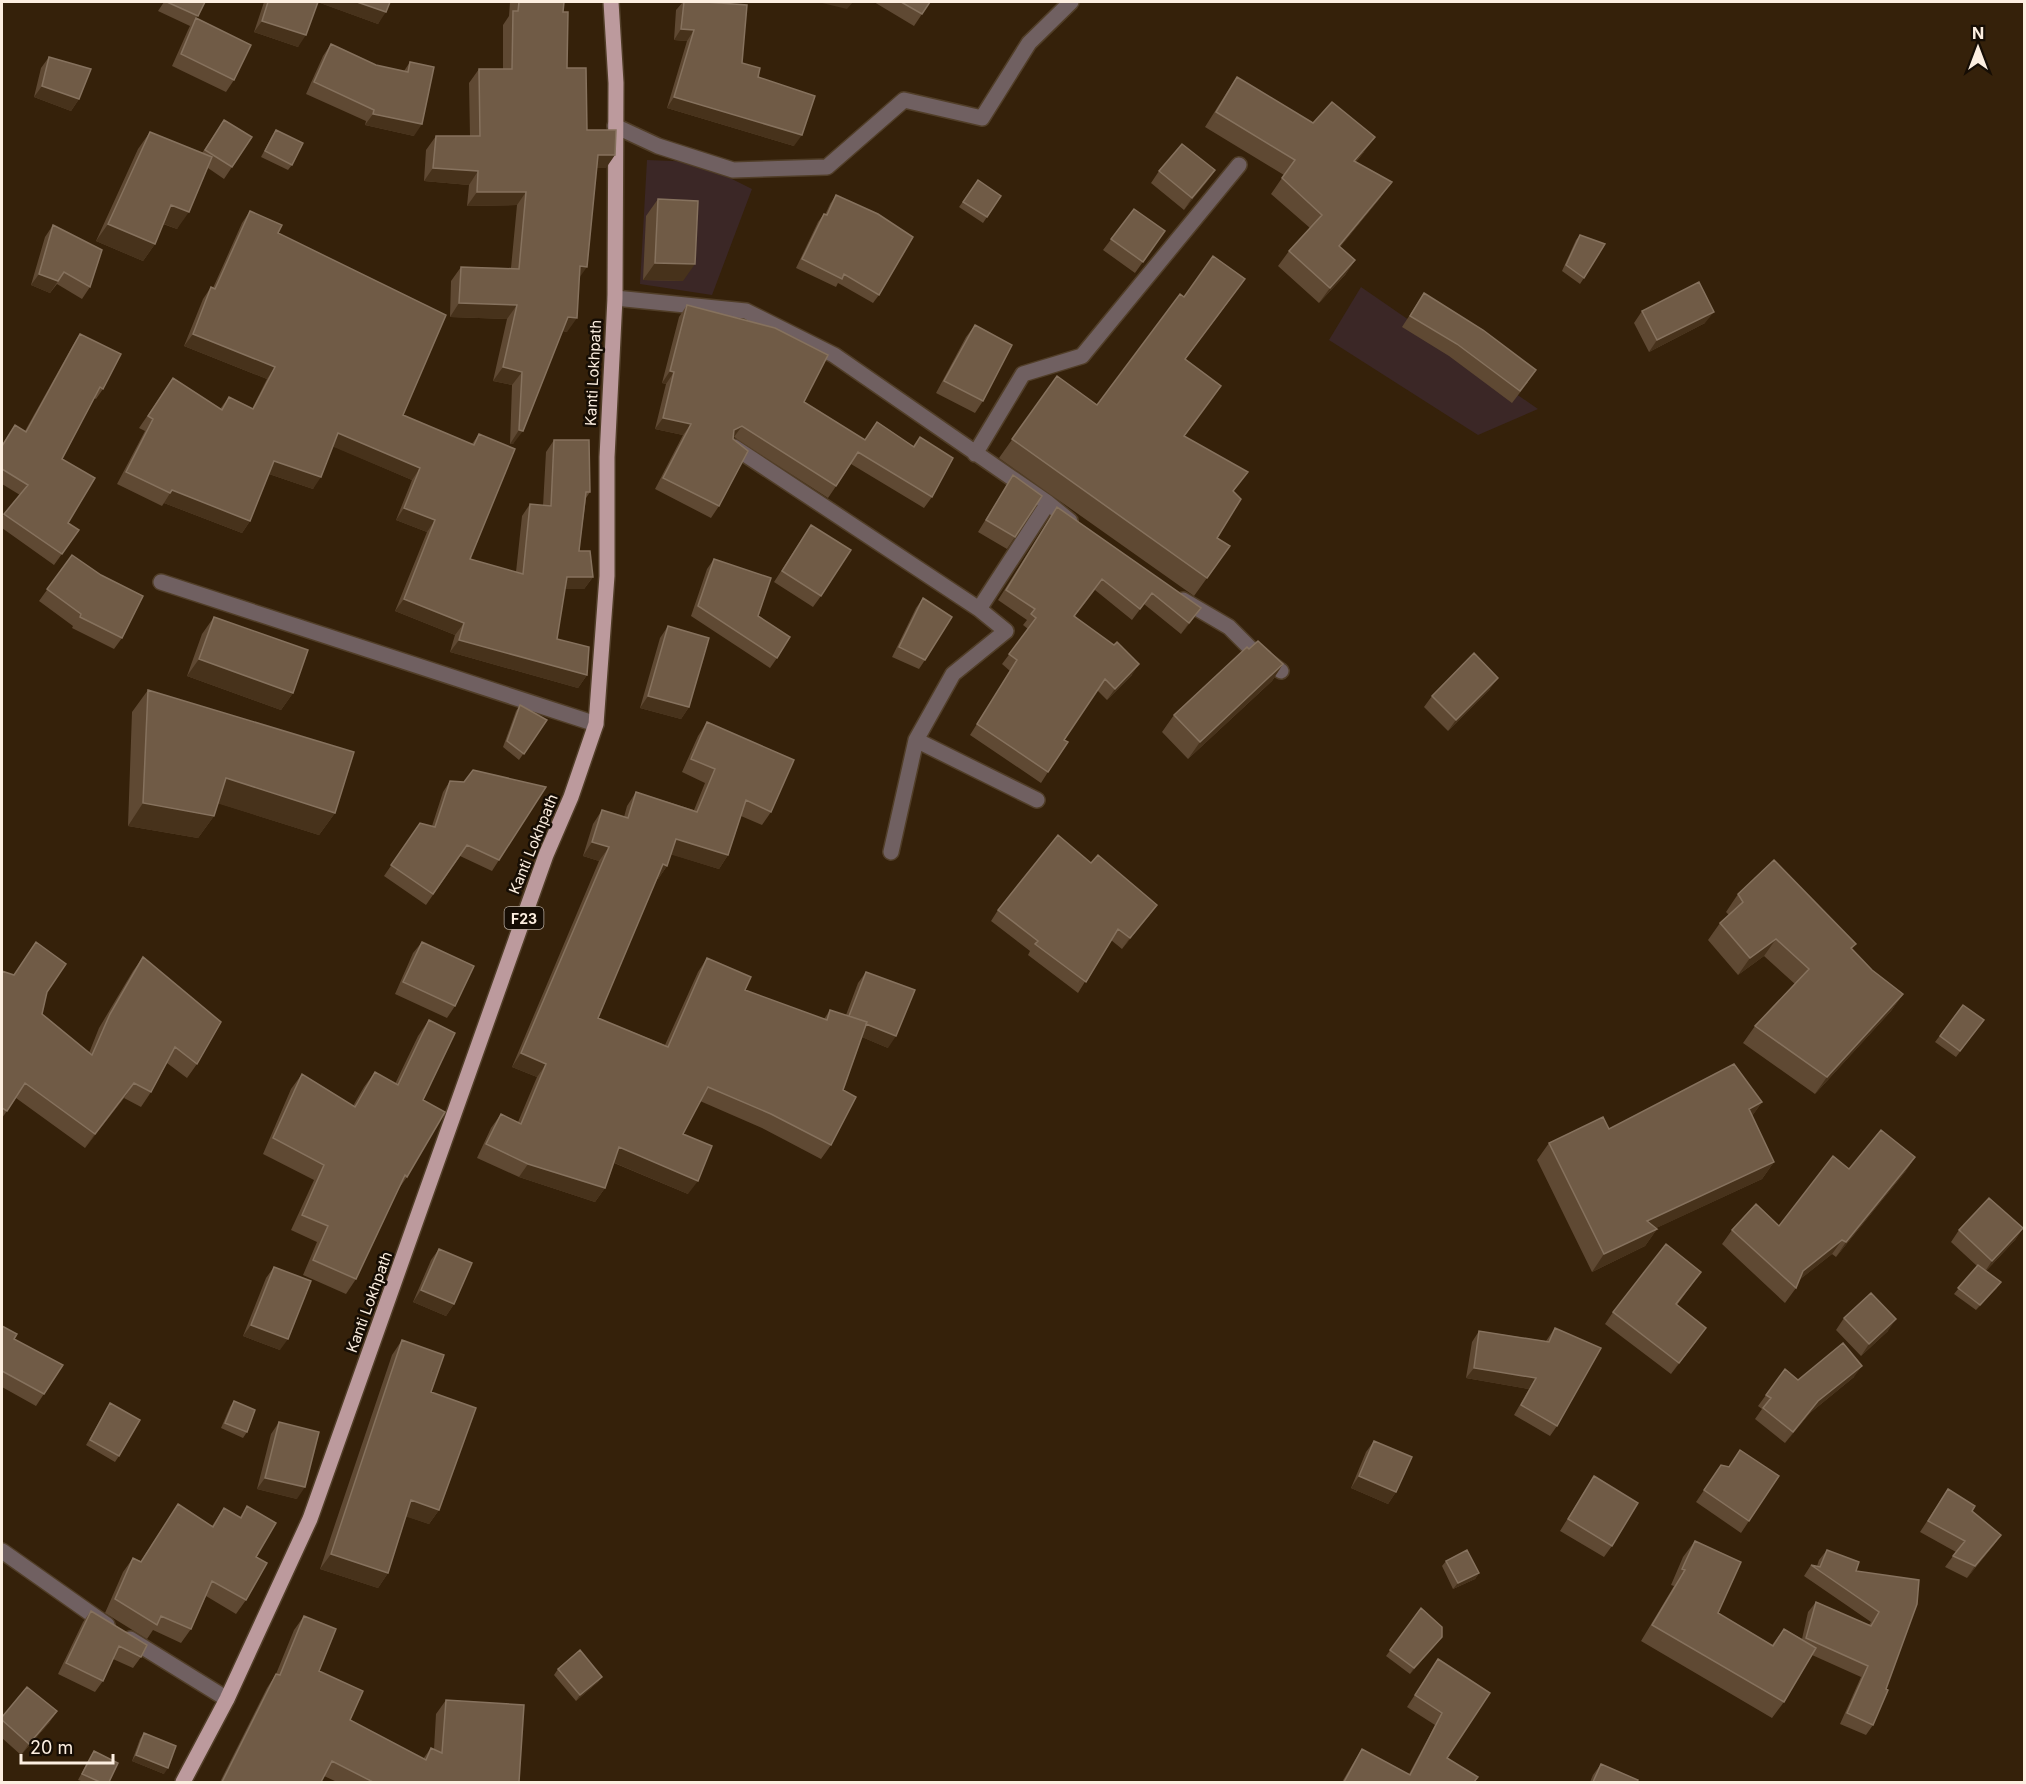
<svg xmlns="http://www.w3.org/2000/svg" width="2026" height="1784" viewBox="0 0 2026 1784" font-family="Inter,sans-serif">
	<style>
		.education { fill: #3b2726 }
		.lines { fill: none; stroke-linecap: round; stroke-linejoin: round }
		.street-casing { stroke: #513e28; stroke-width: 18 }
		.primary-casing { stroke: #513e28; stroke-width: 18 }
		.street { stroke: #706061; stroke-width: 15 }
		.primary { stroke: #bc9a9d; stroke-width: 15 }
		.wall { fill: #5f4933 }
		.shaded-wall { fill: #47321b }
		.building { fill: #705b46; stroke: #86725e; stroke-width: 1.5 }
		.labels { text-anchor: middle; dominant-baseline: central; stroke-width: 5; stroke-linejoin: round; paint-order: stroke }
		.shield { fill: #160d04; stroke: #b7aa9e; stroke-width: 1.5 }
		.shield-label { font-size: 14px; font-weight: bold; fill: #fceee0 }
		.street-label { font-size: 15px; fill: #fceee0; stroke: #160d04 }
	</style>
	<rect width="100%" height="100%" fill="#35210a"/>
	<path class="education" d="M647,160L698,162L752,189L712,295L640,284Z
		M1361,287L1538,409L1478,435L1329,340Z"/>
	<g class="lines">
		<g class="street-casing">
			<path id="street" d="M615,126L658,146L733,170L827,167L904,100L982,118L1029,43L1071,2
				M615,298L746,311L834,355L1048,503L1070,521
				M734,447L979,609L1006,631L953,674L916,740L891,852
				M975,454L1023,374L1082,356L1239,165
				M161,582L596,724
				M1183,600L1229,627L1253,651L1281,671
				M979,609L1048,503
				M916,740L1037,800
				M2,1551L107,1625
				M130,1639L227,1699"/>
		</g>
		<g class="primary-casing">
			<path id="primary" d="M183,1782L227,1699L310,1519L546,855L571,797L596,724L607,576V457L615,298L616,83L611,2"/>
		</g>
		<use href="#street" class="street"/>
		<use href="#primary" class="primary"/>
	</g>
	<path class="wall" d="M164,2H205L196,18L234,80L226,92L172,66L188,30L190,26L158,11Z
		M264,2H390L378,24L318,2L298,47L254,32Z
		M510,2H564L563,12L567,68L587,130L606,168H597L579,279L567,332L562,331L513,444H510L512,385L493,381L507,319L450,317L451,281L461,267L511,268L517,205L467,206L469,185L424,181L426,150L436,136H470L469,83L479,69H503V25L509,16Z
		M683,2H706L742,63L758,77L794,146L667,108L687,41L674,40L676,10Z
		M874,2H930L914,26Z
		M331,44L376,65L404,71L410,62L414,136L365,125L366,121L306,94L323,56Z
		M49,57L79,99L71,111L34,97L41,68Z
		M1237,77L1313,123L1364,152L1356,162L1381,197L1340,247L1355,260L1345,275L1319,303L1278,266L1289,251L1310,228L1271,194L1284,175L1205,127L1227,92Z
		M224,120L232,167L224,179L208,168L177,229L163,224L155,244L143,261L96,241L138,149L150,132L202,153Z
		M276,130L292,165L288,170L261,157L272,136Z
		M1215,170L1184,210L1151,183L1159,171Z
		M978,180L1001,196L983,223L959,207Z
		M836,195L879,295L873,303L838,283L836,287L796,268L818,222L824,214L825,215L830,204Z
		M658,199L683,281L643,280L646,216Z
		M1134,209L1165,231L1135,273L1103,250Z
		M250,211L278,233L403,415L472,444L479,434L470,559L516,572L522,516L530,504L543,506L546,452L554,440L590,492L586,498L579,551L593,577L584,589H565L557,639L587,675L578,688L450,652L455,635L395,611L427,532L396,520L412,480L333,446L313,489L269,474L250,521L242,533L164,503L162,506L117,484L145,431L139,428L173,378L220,409L229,397L252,409L267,379L184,346L203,299L211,287L213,288L242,223Z
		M53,225L90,287L82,299L57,284L50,293L31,285L45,237Z
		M1580,235L1584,278L1580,284L1562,271L1576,240Z
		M1424,293L1528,382L1512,403L1449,356L1402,327Z
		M1184,297H1232L1185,359L1221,386L1184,436L1234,492L1217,538L1230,546L1194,596L999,458L1057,376L1097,405Z
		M687,305L804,402L865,440L877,422L913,446L920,437L932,497L924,508L851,464L828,498L734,437L719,506L711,518L655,489L683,435L655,429L666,384L662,383L679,317Z
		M1642,311L1705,323L1649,352L1634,323Z
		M975,325L983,401L975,413L936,393L966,337Z
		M80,334L103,389L96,399L94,398L62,459L68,523L79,530L54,565L2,528V517L20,495L2,484V445L15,425L25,431L73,345Z
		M1013,475L1015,537L1007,549L978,532Z
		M1057,507L1193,619L1181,634L1144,604L1132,620L1095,590L1075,616L1132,675L1107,700L1097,690L1064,740L1048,772L1041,783L970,735L1010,671L1002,664L1028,629L1023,625L1027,620L998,600Z
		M811,525L821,596L813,607L774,582Z
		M72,555L122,638L114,649L72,628L73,626L39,601Z
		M714,559L758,616L777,658L770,668L691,616L707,569Z
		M923,598L925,660L919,669L892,657L916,608Z
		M214,617L293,693L281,710L187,676L202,634Z
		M668,626L689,707L681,719L640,708L660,638Z
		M1249,649L1283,664L1272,681L1188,759L1162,732L1174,715Z
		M1490,689L1448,731L1424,707L1432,696Z
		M148,690L335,813L319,835L218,803L214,816L198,838L128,826L132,712Z
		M520,705L547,720L519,760L503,747L516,711Z
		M707,722L771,812L762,825L741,816L728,855L719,869L671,854L667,866L658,879H656L598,1018L665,1045L698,972L707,958L745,990L824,1019L830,1010L846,1015L858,983L866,972L888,1048L862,1037L843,1090L831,1145L821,1159L762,1128L700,1101L683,1134L688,1194L614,1163L605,1188L595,1202L519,1177L477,1158L491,1128L501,1114L518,1122L537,1077L512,1067L599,861L583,856L593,824L602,810L624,817L627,806L636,792L694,810L705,783L682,772L698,736Z
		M450,781L499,860L492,871L460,856L426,905L384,876L420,823L432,826L443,792Z
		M1091,863L1157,905L1122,949L1111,940L1078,993L1028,955L1030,951L991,921L998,910Z
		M1738,894L1856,944L1852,949L1872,970L1903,994L1891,1011L1815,1094L1743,1043L1755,1026L1795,984L1764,956L1738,975L1708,940L1720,923L1729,915L1726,912Z
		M36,942L47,992L42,1014L89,1053L99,1028L133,971L143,957L197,1064L187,1078L167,1063L151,1092L141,1107L124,1098L85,1148L16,1098L2,1118V971L14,975Z
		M422,942L455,1006L447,1018L395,994L413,953Z
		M1963,1005L1984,1020L1956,1057L1935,1042Z
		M429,1020L423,1100L407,1177L397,1191L356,1279L346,1294L303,1275L317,1242L291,1230L314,1180L263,1154L291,1089L302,1074L353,1106L364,1087L375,1072L395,1084L418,1036Z
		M1762,1102L1752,1116L1774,1162L1762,1179L1656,1228L1657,1229L1645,1246L1592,1272L1537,1160L1549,1143L1609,1129Z
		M1915,1157L1905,1172L1836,1257L1832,1254L1799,1280L1796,1288L1785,1303L1722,1244L1732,1230L1779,1226L1849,1169Z
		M2023,1228L2015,1240L1986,1271L1997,1288L1976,1310L1954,1294L1977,1266L1951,1242L1959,1230Z
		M439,1249L454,1304L446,1316L413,1302L431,1260Z
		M274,1267L280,1350L243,1336L266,1278Z
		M1693,1283L1677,1305L1698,1339L1671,1374L1605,1324L1613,1312Z
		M1844,1318L1888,1331L1861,1356L1836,1330Z
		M2,1326L14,1339L63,1365L36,1406L2,1387Z
		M1555,1328L1557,1426L1550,1436L1514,1415L1529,1389L1466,1378L1472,1342L1479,1331L1546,1341Z
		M402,1340L431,1392L439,1510L429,1524L406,1516L388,1573L378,1588L320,1569L392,1355Z
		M1854,1377L1810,1413L1785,1443L1755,1419L1762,1409L1758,1406L1766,1395L1798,1380Z
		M234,1401L247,1432L243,1438L221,1428L230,1407Z
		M110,1403L119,1456L115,1462L86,1445Z
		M279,1422L297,1499L257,1489L271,1434Z
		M1374,1441L1396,1492L1388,1504L1351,1488L1366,1452Z
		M1721,1465L1779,1476L1741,1533L1696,1502Z
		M1594,1476L1612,1546L1604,1557L1560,1531Z
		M1948,1489L1972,1511L2001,1535L1993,1546L1967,1578L1945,1567L1956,1552L1920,1532Z
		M178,1504L212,1526L224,1508L240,1517L247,1506L256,1557L246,1600L236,1614L206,1596L191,1629L181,1643L153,1630L147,1639L105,1613L123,1572L133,1558L141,1561Z
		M1695,1541L1718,1613L1772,1645L1784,1629L1802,1639L1808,1612L1816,1602L1869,1625L1871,1622L1804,1576L1811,1565L1817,1566L1819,1560L1827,1550L1856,1571L1919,1580L1886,1689L1873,1725L1866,1735L1840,1724L1861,1677L1812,1655L1784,1702L1772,1718L1641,1641L1674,1586L1671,1585L1683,1557Z
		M1446,1561L1479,1573L1475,1579L1453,1589L1442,1566Z
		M1421,1608L1438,1642L1410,1674L1386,1656Z
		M91,1611L141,1657L133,1668L113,1659L103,1681L95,1692L58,1674L83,1622Z
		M304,1616L319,1671L350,1720L423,1759L431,1748L434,1749L436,1714L446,1700L519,1782H337L324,1776L321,1782H220L267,1688L276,1674L294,1630Z
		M1438,1659L1447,1758L1474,1782H1342L1355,1760L1362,1749L1409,1774L1435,1725L1407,1707Z
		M558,1669L602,1677L598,1682L576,1701L554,1675Z
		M57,1711L49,1723L21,1755L2,1738V1717Z
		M144,1733L164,1774L132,1761L140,1739Z
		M94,1751L109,1782H84L78,1780L90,1757Z
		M1601,1764L1637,1782H1590L1593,1775Z"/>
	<path class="shaded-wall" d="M317,2H357L386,12L378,24Z
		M818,2H853L847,9Z
		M262,21L306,35L298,47L254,32Z
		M681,29L694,30L687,41L674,40Z
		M42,86L79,99L71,111L34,97Z
		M674,97L802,135L794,146L667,108Z
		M373,114L422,124L414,136L365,125Z
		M1375,137L1364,152L1344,176L1354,161Z
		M598,155H615L606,168H589Z
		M433,168L478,171L469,185L424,181Z
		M1215,170L1207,182L1184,210L1192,198Z
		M1392,182L1381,197L1329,261L1339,246Z
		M477,192H526L517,205L467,206Z
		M171,205L189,212L177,229L159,222Z
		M108,224L155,244L143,261L96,241Z
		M1355,260L1345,275L1319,303L1330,288Z
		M655,263L695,264L683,281L643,280Z
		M580,266L587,267L577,281Z
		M39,274L58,281L50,293L31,285Z
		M1245,279L1232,297L1172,377L1185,359Z
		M459,303L517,305L507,319L450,317Z
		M1714,312L1705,323L1649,352L1657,340Z
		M568,317L577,318L567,332L559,330Z
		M193,334L275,367L267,379L184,346Z
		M503,367L522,372L512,385L493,381Z
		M670,371L674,372L666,384L662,383Z
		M1221,386L1209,404L1171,454L1184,436Z
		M663,418L691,424L683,435L655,429Z
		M742,426L734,437L726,441L734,430Z
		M519,430L523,431L513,444H510Z
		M338,433L420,468L412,480L329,445Z
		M274,461L321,477L313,489L266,473Z
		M172,490L250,521L242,533L164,503Z
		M404,508L435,520L427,532L396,520Z
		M567,577H593L584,589H559Z
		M404,599L464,623L455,635L395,611Z
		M1201,608L1193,619L1181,634L1189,623Z
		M459,640L587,675L578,688L450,652Z
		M199,659L293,693L281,710L187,676Z
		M1139,664L1132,675L1107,700L1115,689Z
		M1283,664L1272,681L1188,759L1200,742Z
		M1498,678L1490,689L1448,731L1456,720Z
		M648,696L689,707L681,719L640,708Z
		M226,778L335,813L319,835L210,801Z
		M143,803L214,816L198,838L128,826Z
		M676,839L728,855L719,869L666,853Z
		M592,842L609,847L599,861L583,856Z
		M663,864L667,866L658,879L653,878Z
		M1157,905L1149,916L1122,949L1130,938Z
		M1776,939L1764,956L1738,975L1750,958Z
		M1903,994L1891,1011L1815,1094L1827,1077Z
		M848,1017L896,1036L888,1048L840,1028Z
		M521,1053L546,1064L537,1077L512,1067Z
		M134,1083L124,1098L85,1148L95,1134Z
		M1762,1102L1750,1119L1749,1109Z
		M619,1147L698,1181L688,1194L610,1161Z
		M1915,1157L1905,1172L1836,1257L1846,1242Z
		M1774,1162L1762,1179L1635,1238L1647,1221Z
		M528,1164L605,1188L595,1202L519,1177Z
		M2023,1228L2015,1240L1984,1273L1992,1261Z
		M1657,1229L1645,1246L1592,1272L1604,1254Z
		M1842,1240L1832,1254L1793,1285L1803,1271Z
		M2001,1282L1997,1288L1976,1310L1980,1305Z
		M421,1290L454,1304L446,1316L413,1302Z
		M1896,1319L1888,1331L1861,1356L1869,1344Z
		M251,1325L288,1339L280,1350L243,1336Z
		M1706,1328L1698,1339L1671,1374L1679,1363Z
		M1862,1366L1854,1377L1810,1413L1785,1443L1818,1401Z
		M1474,1368L1536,1378L1529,1389L1466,1378Z
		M1359,1476L1396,1492L1388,1504L1351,1488Z
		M265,1478L305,1487L297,1499L257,1489Z
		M411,1500L439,1510L429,1524L401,1515Z
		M2001,1535L1993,1546L1967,1578L1975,1566Z
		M331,1554L388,1573L378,1588L320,1569Z
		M1479,1573L1475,1579L1453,1589L1458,1583Z
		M1442,1637L1438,1642L1410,1674L1414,1668Z
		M602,1677L598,1682L576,1701L580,1695Z
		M57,1711L49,1723L21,1755L29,1744Z
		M136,1755L168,1768L164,1774L132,1761Z"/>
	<path class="building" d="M167,2H205L198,16Z
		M268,2H318L306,35L262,21Z
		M357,2H390L386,12Z
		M519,2H564L563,12H568L567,68H586L587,130H616L615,155H598L587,267L580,266L577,318L568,317L523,431L519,430L522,372L503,367L517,305L459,303L461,267L519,269L526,192H477L478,171L433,168L436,136H480L479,69H512L513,11H518Z
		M684,2H706L747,5L742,63L760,68L758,77L815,96L802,135L674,97L694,30L681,29Z
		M901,2H930L922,14Z
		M196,18L251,45L234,80L181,54Z
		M331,44L376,65L408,72L410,62L434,67L422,124L373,114L374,110L314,82Z
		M49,57L91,69L79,99L42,86Z
		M1237,77L1313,123L1332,102L1375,137L1354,161L1392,182L1339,246L1355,260L1330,288L1289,251L1322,215L1282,178L1295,160L1216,112Z
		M224,120L252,137L232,167L205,150Z
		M276,130L303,143L292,165L265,151Z
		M150,132L212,157L189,212L171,205L155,244L108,224Z
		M1182,144L1215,170L1192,198L1159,171Z
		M978,180L1001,196L987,217L963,202Z
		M836,195L878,214L913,237L879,295L844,274L842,279L802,259L824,214L827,215Z
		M658,199L698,201L695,264L655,263Z
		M1134,209L1165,231L1143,262L1111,239Z
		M250,211L282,225L278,233L446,315L403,415L474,445L479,434L515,449L470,559L523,574L530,504L551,506L554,440H589L590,492H586L579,551H590L593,577H567L557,639L589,647L587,675L459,640L464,623L404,599L435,520L404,508L420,468L338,433L321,477L274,461L250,521L172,490L170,493L126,472L153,419L148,416L173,378L222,410L229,397L253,409L275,367L193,334L211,287L215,289Z
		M53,225L102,250L90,287L64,272L58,281L39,274Z
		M1580,235L1605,244L1584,278L1566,265Z
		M1213,256L1245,279L1185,359L1221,386L1184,436L1248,472L1233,491L1241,499L1217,538L1230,546L1207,578L1012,439L1057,376L1097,405L1180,294L1184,297Z
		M1699,282L1714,312L1657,340L1642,311Z
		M1424,293L1483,330L1536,370L1520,391L1457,344L1410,316Z
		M687,305L775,328L828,355L804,402L865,440L877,422L914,447L920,437L953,458L932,497L858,452L836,486L742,426L734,430L733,439L748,451L719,506L663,478L691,424L663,418L674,372L670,371Z
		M975,325L1012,345L983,401L944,381Z
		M80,334L121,354L103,389L100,387L62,459L95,478L68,523L79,530L62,554L4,514L28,485L2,469V446L15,425L26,432Z
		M1013,475L1042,496L1015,537L986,520Z
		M1057,507L1201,608L1189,623L1152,593L1140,609L1102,579L1074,616L1114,645L1117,642L1139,664L1115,689L1105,679L1064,740L1068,742L1048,772L977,724L1017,660L1009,654L1036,618L1031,614L1035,609L1006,590Z
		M811,525L851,550L821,596L782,571Z
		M72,555L101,575L143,596L122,638L80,617L81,614L47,589Z
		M714,559L771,578L758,616L790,637L777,658L698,606Z
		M923,598L952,617L925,660L899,647Z
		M214,617L308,650L293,693L199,659Z
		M668,626L709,638L689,707L648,696Z
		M1258,641L1283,664L1200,742L1174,715L1247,647L1249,649Z
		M1474,653L1498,678L1456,720L1432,696Z
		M148,690L354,752L335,813L226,778L214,816L143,803Z
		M520,705L547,720L524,754L507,741Z
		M707,722L794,760L771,812L746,800L728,855L676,839L667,866L663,864L598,1018L668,1047L707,958L751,977L745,990L827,1020L830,1010L867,1022L843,1090L856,1097L831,1145L771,1114L708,1087L683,1134L712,1146L698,1181L619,1147L605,1188L528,1164L486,1144L501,1114L521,1124L546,1064L521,1053L609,847L592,842L602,810L628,818L636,792L697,812L715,769L691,759Z
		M473,770L546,787L499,860L467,845L433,894L391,865L420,823L435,827L450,781L464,782Z
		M1058,835L1091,863L1098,855L1157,905L1130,938L1118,929L1086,982L1035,944L1038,941L998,910Z
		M1774,860L1856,944L1851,948L1872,970L1903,994L1827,1077L1755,1026L1809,969L1776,939L1750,958L1720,923L1743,902L1738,894Z
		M36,942L66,964L47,992L42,1014L92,1055L110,1014L143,957L221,1022L197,1064L175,1047L151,1092L134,1083L95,1134L25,1083L7,1111L2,1108V971L14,975Z
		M422,942L474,966L455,1006L403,982Z
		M866,972L915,990L896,1036L866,1024L867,1022L849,1016Z
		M1963,1005L1984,1020L1960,1051L1940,1036Z
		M429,1020L455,1033L423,1100L445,1112L407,1177L405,1175L356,1279L313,1260L328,1226L302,1215L324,1165L273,1138L302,1074L355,1107L375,1072L398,1085Z
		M1734,1064L1762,1102L1749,1109L1774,1162L1647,1221L1657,1229L1604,1254L1549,1143L1603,1117L1609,1129Z
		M1881,1130L1915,1157L1846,1242L1842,1240L1803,1271L1796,1288L1732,1230L1756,1204L1779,1226L1833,1156L1849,1169Z
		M1989,1198L2023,1228L1992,1261L1959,1230Z
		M1666,1244L1701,1272L1676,1304L1706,1328L1679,1363L1613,1312Z
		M439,1249L472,1263L454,1304L421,1290Z
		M1978,1265L2001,1282L1980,1305L1958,1288Z
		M274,1267L311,1281L288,1339L251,1325Z
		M1871,1293L1896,1319L1869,1344L1844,1318Z
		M2,1326L17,1334L14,1339L63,1365L44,1394L2,1371Z
		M1555,1328L1601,1348L1557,1426L1521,1405L1536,1378L1474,1368L1479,1331L1549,1342Z
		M402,1340L444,1355L431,1392L476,1408L439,1510L411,1500L388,1573L331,1554Z
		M1843,1343L1862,1366L1818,1401L1793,1432L1763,1408L1771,1398L1766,1395L1785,1369L1798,1380Z
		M234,1401L255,1410L247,1432L225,1423Z
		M110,1403L140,1420L119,1456L90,1440Z
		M279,1422L319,1432L305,1487L265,1478Z
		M1374,1441L1412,1457L1396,1492L1359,1476Z
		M1740,1450L1779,1476L1749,1521L1704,1490L1721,1465L1729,1467Z
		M1594,1476L1638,1503L1612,1546L1568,1519Z
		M1948,1489L1975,1506L1972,1511L2001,1535L1975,1566L1953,1556L1965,1541L1928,1521Z
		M178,1504L213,1527L224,1508L241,1518L247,1506L276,1523L256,1557L267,1563L246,1600L212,1581L191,1629L161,1616L157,1625L115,1599L133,1558L141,1562Z
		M1695,1541L1741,1562L1718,1613L1773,1646L1784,1629L1816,1648L1784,1702L1652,1625L1685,1570L1682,1569Z
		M1467,1550L1479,1573L1458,1583L1446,1561Z
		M1827,1550L1859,1562L1856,1571L1919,1580L1917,1604L1886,1689L1888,1690L1873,1725L1847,1713L1868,1666L1806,1638L1816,1602L1871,1626L1879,1612L1811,1565L1820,1567Z
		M1421,1608L1442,1627V1637L1414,1668L1390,1650Z
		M91,1611L147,1645L141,1657L119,1646L103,1681L66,1663Z
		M304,1616L336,1629L319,1671L363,1691L350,1720L426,1760L431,1748L442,1753L446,1700L524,1705L519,1782H373L332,1761L321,1782H222L276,1674L280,1675Z
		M580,1650L602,1677L580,1695L558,1669Z
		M1438,1659L1490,1693L1447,1758L1478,1777L1474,1782H1344L1362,1749L1410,1775L1442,1713L1415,1695Z
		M27,1687L57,1711L29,1744L2,1720V1717Z
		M144,1733L176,1746L168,1768L136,1755Z
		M94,1751L118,1763L109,1782H100L82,1774Z
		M1601,1764L1638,1780L1637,1782H1593Z"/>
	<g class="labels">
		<rect class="shield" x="504.5" y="907" width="39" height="22" rx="4.5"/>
		<g class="shield-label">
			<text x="524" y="918">F23</text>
		</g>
		<g class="street-label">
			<text transform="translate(593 373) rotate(-87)">Kanti Lokhpath</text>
			<text transform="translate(533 844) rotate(-68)">Kanti Lokhpath</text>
			<text transform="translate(369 1302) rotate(-70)">Kanti Lokhpath</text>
		</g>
	</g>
	<rect width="2026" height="1784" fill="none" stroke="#fceee0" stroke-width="6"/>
	<g transform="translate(1978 48)" stroke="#160d04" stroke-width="4.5" paint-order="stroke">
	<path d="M0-4.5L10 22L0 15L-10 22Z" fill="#fceee0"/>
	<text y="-9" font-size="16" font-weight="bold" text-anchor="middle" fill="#fceee0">N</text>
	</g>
	<path d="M21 1754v9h92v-9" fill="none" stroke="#fceee0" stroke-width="3"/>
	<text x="30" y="1754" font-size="18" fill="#fceee0" stroke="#160d04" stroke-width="4.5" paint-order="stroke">20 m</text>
</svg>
